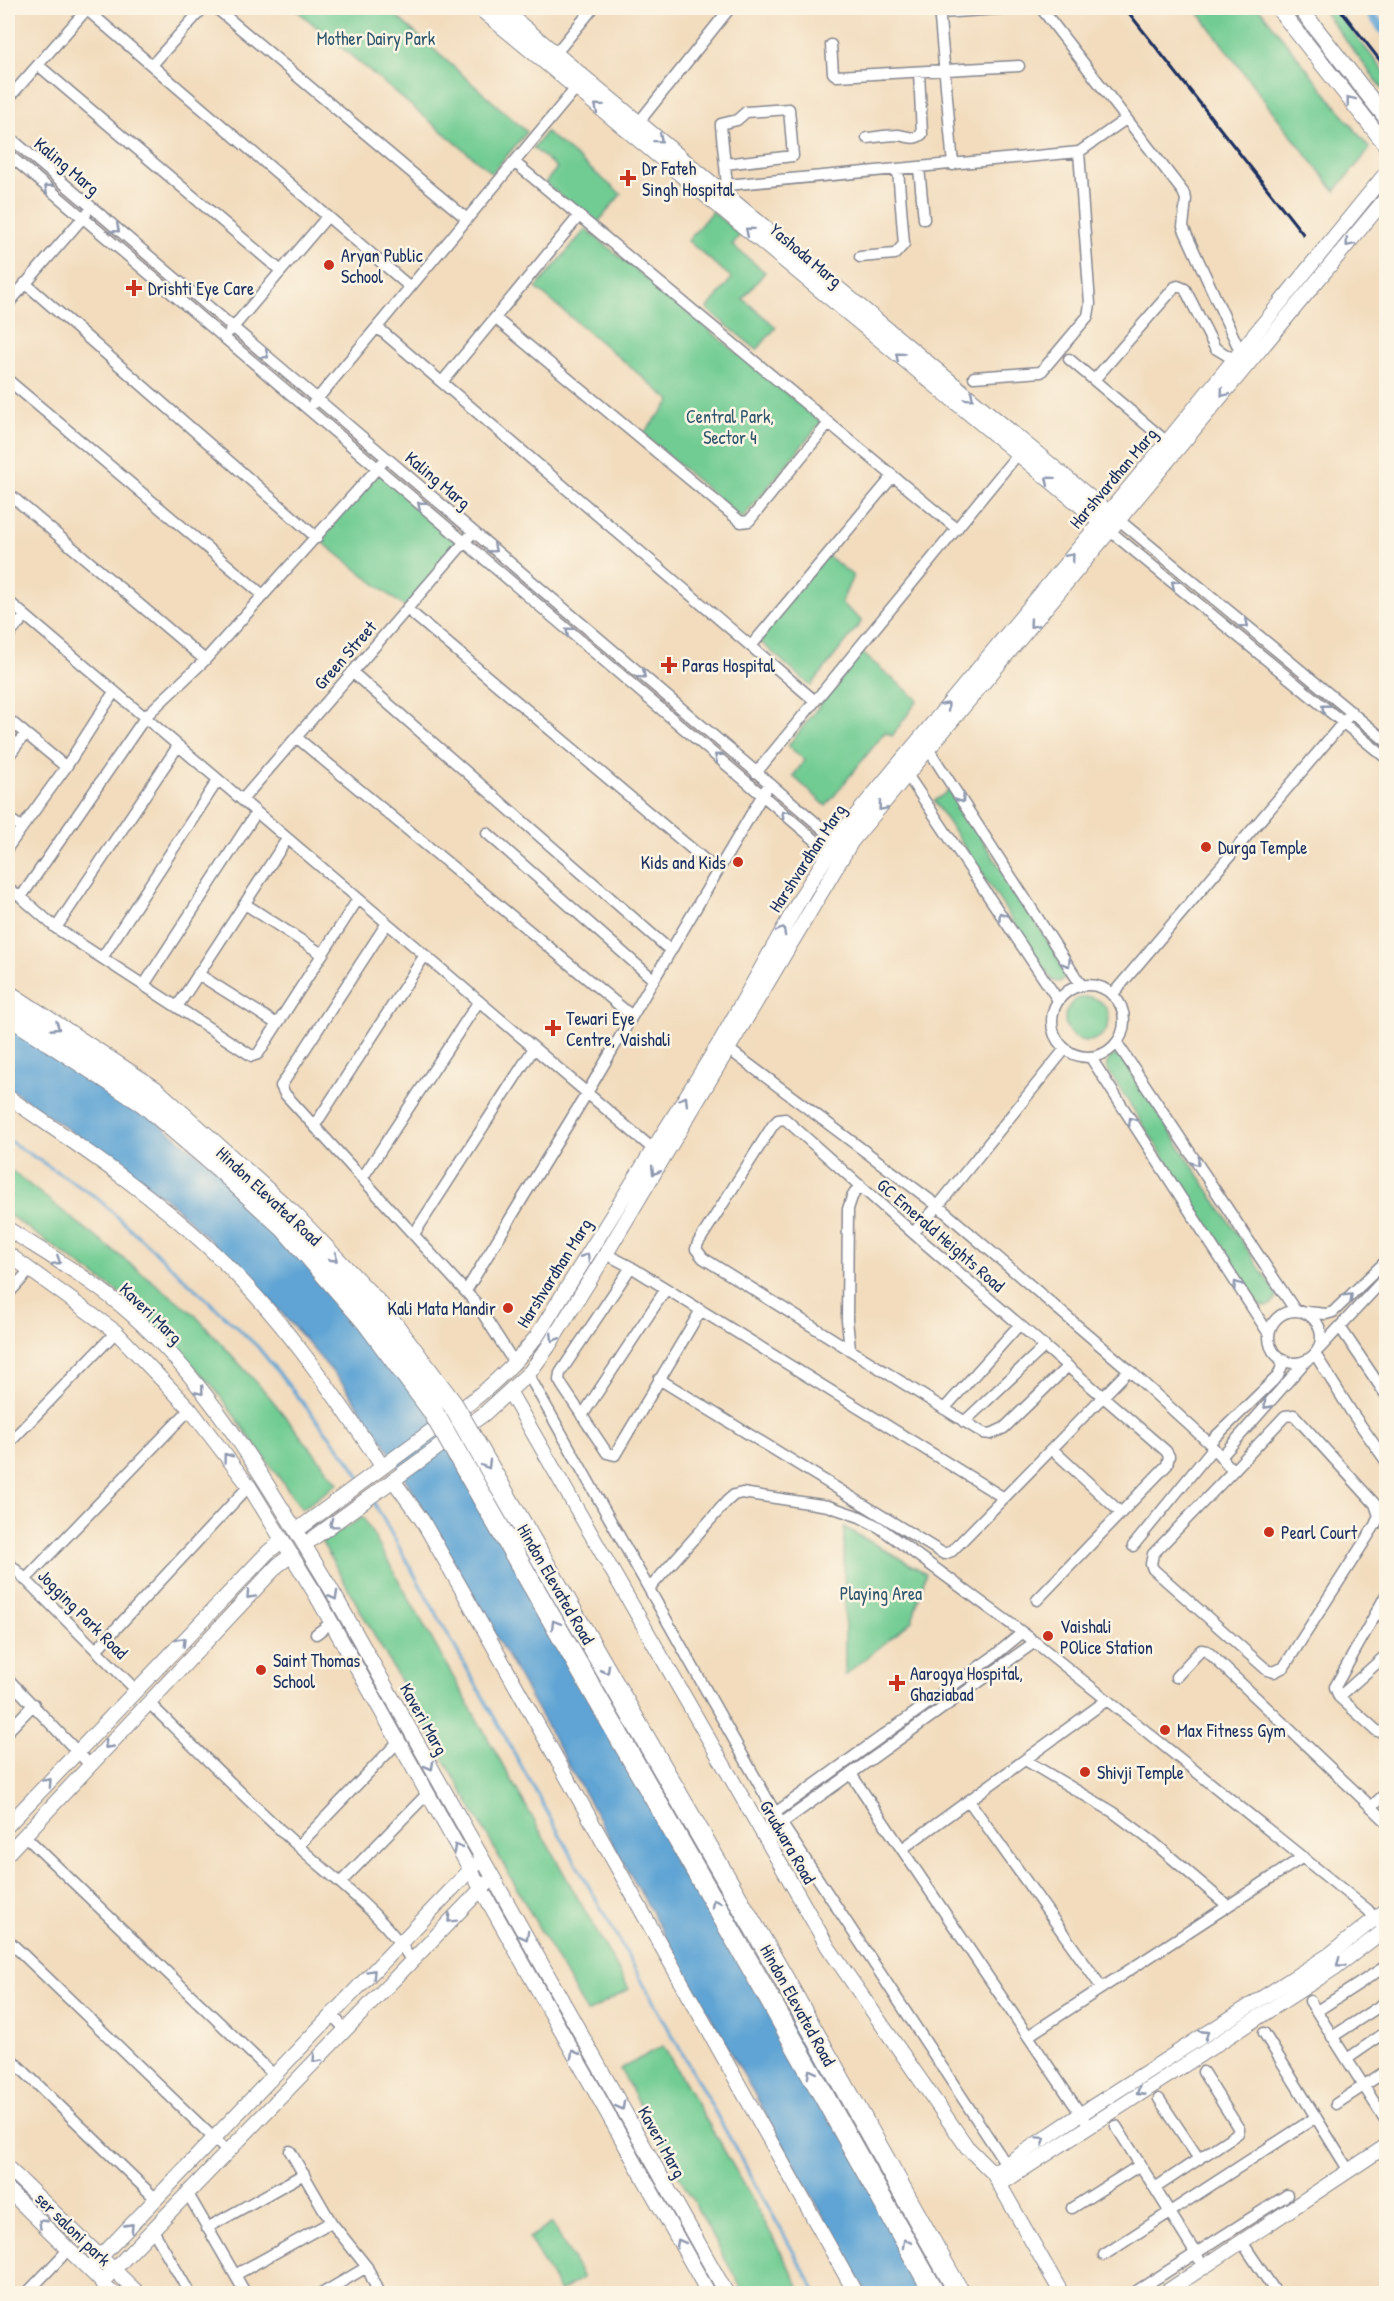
<svg xmlns="http://www.w3.org/2000/svg" width="1394" height="2301" viewBox="0 0 1394 2301" font-family="'Patrick Hand',sans-serif">
	<style>
		.green { fill: #71cc93; stroke: #467e78; stroke-width: 1.5 }
		.water { fill: #5fa4d4; stroke: #3d6a99; stroke-width: 1.5 }
		.lines { fill: none; stroke-linecap: round; stroke-linejoin: round }
		.stream { stroke: #5fa4d4; stroke-width: 3 }
		.canal { stroke: #5fa4d4; stroke-width: 10 }
		.minor-casing { stroke: #86868e; stroke-width: 13 }
		.tertiary-casing { stroke: #86868e; stroke-width: 16 }
		.secondary-casing { stroke: #86868e; stroke-width: 17 }
		.minor { stroke: #fff; stroke-width: 10 }
		.tertiary { stroke: #fff; stroke-width: 14 }
		.secondary { stroke: #fff; stroke-width: 15 }
		.rail { stroke: #1b2f5e; stroke-width: 3 }
		.motorway-bridge-casing { stroke: #86868e; stroke-width: 22; stroke-linecap: butt }
		.motorway-bridge { stroke: #fff; stroke-width: 20 }
		.oneway { stroke: #8d97ae }
		.poi-dot { fill: #c8321e; stroke: #fcf5e5; stroke-width: 2 }
		.labels { text-anchor: middle; dominant-baseline: central; stroke-width: 5; stroke-linejoin: round; paint-order: stroke }
		.park-label { font-size: 18px; fill: #30566b; stroke: #fcf5e5 }
		.street-label { font-size: 18px; fill: #1b2f5e; stroke: #fcf5e5 }
		.poi-label { font-size: 18px; fill: #1b2f5e; stroke: #fcf5e5; text-anchor: start }
	</style>
	<rect width="100%" height="100%" fill="#fcf5e5"/>
	<filter id="ink" filterUnits="userSpaceOnUse"><feTurbulence type="fractalNoise" baseFrequency=".0167" numOctaves="2"/><feDisplacementMap in="SourceGraphic" scale="12" xChannelSelector="R" yChannelSelector="G"/><feConvolveMatrix kernelMatrix="1 2 1 2 8 2 1 2 1" color-interpolation-filters="sRGB"/></filter>
	<filter id="wash" filterUnits="userSpaceOnUse"><feTurbulence type="fractalNoise" baseFrequency=".008" numOctaves="4" result="noise"/><feDisplacementMap in="SourceGraphic" scale="24" xChannelSelector="R" yChannelSelector="G"/><feGaussianBlur stdDeviation="1.35" result="paint"/><feColorMatrix in="noise" values="0 0 0 0 0 0 0 0 0 0 0 0 0 0 0 0 0 1.4 0 .05"/><feComposite in="paint" operator="in"/></filter>
	<g filter="url(#wash)">
		<rect width="100%" height="100%" fill="#f2dcbd"/>
		<path class="green" d="M294,8H387L527,132L492,173Z
			M1195,8H1259L1370,149L1335,191L1270,108Z
			M1321,8H1334L1386,74V93Z
			M546,132L621,194L596,225L545,183L557,168L533,148Z
			M712,211L740,235L732,245L765,272L743,299L776,327L757,350L707,309L732,278L688,241Z
			M586,229L821,422L742,519L643,434L671,401L536,288Z
			M378,468L464,542L407,609L317,538Z
			M827,555L853,576L841,603L862,621L811,686L757,639Z
			M861,652L918,700L892,736L885,732L826,806L793,776L805,760L788,746Z
			M950,790L1065,968L1064,979L1059,982L1053,981L1050,977L934,801Z
			M1065 1019a22 22 0 1 1 44 0a22 22 0 1 1-44 0Z
			M1116,1055H1120L1277,1295C1275,1305 1268,1308 1259,1305L1106,1067L1109,1058Z
			M8,1168L194,1314L268,1395L338,1483L302,1509L212,1385L180,1352L124,1296L8,1214Z
			M363,1517L629,1989L587,2013L322,1542Z
			M844,1527L926,1573L912,1621L845,1675Z
			M663,2046L745,2186L803,2293H744L620,2069Z
			M552,2223L583,2278L560,2292L529,2238Z"/>
		<path class="water" d="M8,1006L279,1217L425,1381L522,1541L943,2293H867L447,1550L382,1439L344,1385L267,1296L167,1199L8,1087Z"/>
		<g class="lines">
			<path class="stream" d="M8,1140L96,1197L257,1346L352,1464L360,1478
				M372,1499L817,2294"/>
			<path class="canal" d="M1366,8L1386,33"/>
		</g>
	</g>
	<g filter="url(#ink)">
		<g class="lines">
			<g class="minor-casing">
				<path id="minor" d="M216,8L467,219
					M939,8L953,165
					M1041,8L1183,192L1186,199L1183,227L1240,351
					M86,9L410,287
					M940,13L1012,8
					M831,45L833,73L837,76L1019,66
					M556,53L593,8
					M38,65L281,271
					M152,65L203,8
					M8,99L88,8
					M635,127L730,8
					M8,136L842,845
					M867,138C877,137 888,135 898,135C907,136 914,141 922,134L919,72
					M8,154L835,857
					M514,162L957,529
					M725,164L793,156L789,109L746,112L737,120L721,124V126C723,146 725,165 727,185
					M919,168L924,219
					M714,188L716,186L1079,152L1126,119
					M860,257L895,254L904,244L898,170
					M25,283L317,538
					M8,304L86,214
					M495,318L741,522L749,521L829,423
					M377,327L815,701
					M230,331L327,217
					M1069,359L1167,442
					M974,377L1041,372L1088,316L1090,304L1079,152
					M8,380L263,595
					M1094,380L1175,287L1178,286L1185,289L1215,348L1233,359
					M442,382L579,216
					M313,404L576,88
					M8,493L205,660
					M1119,520L1386,741
					M1110,531L1386,758
					M8,601L653,1149
					M407,609L718,871
					M8,636L25,616
					M751,646L893,476
					M352,672L671,951
					M8,719L66,767
					M296,737L632,1016
					M929,750L1081,985
					M8,757L25,734
					M756,773L1022,449
					M908,776L1058,1000
					M242,800L469,537
					M8,818L21,827
					M487,833L654,980
					M8,847L66,767L114,692
					M8,889L21,897L56,928L252,1056L258,1054L358,899
					M21,897L146,716L205,660L382,463
					M245,904L322,954
					M387,923L281,1086L285,1094L476,1303L515,1364
					M56,928L178,746
					M102,958L218,780
					M198,974L277,1024
					M1052 1021a36 36 0 1 1 72 0a36 36 0 1 1-72 0Z
					M144,985L256,813
					M1112,995L1352,712
					M177,1007L287,839
					M1117,1043L1295,1310
					M723,1045L938,1206L1129,1370L1209,1443L1233,1471L1285,1416L1294,1415L1375,1504L1379,1516L1375,1525L1284,1667L1274,1672L1267,1670L1153,1569L1151,1564L1153,1554L1233,1471
					M1091,1058L1269,1334
					M315,1125L425,955
					M363,1177L479,1001
					M913,1233L938,1206L1065,1049
					M414,1234L534,1048
					M606,1254L631,1267L1004,1498
					M631,1267L560,1373L559,1380L563,1387L607,1453L615,1455L701,1310
					M466,1291L587,1093L766,789
					M8,1294L31,1269
					M1269 1337a26 26 0 1 1 52 0a26 26 0 1 1-52 0Z
					M1308,1312L1326,1314L1333,1312L1386,1261
					M1340,1327L1386,1395
					M850,1349L847,1320L848,1209L852,1197L860,1185
					M1319,1349L1386,1277
					M1315,1354L1352,1413L1386,1461
					M528,1374L778,1818L1006,2164
					M659,1379L944,1554L952,1551L1129,1370
					M944,1409L1019,1325
					M582,1416L666,1289
					M964,1422L1045,1346
					M1209,1443L1278,1376L1282,1366L1280,1358
					M8,1444L116,1332
					M1052,1449L1121,1513
					M1221,1457L1306,1361
					M1133,1546L1213,1448
					M8,1562L135,1689
					M25,1580L190,1409
					M649,1589L727,1501L734,1495L742,1493L828,1506L860,1517L879,1527L1030,1638
					M1386,1595L1335,1687L1339,1697L1377,1731L1382,1732L1386,1731
					M1037,1600L1167,1465L1169,1456L1166,1451L913,1233L785,1119L778,1120L773,1125L698,1243L696,1249L703,1258L983,1433L991,1434L1004,1428L1068,1366
					M1378,1610L1386,1621
					M316,1634L331,1623
					M96,1650L249,1486
					M1176,1677L1201,1650L1207,1651L1386,1821
					M8,1679L90,1765
					M1339,1697L1386,1655
					M149,1703C198,1751 247,1800 298,1846C334,1879 387,1918 411,1960
					M8,1731L34,1704
					M1025,1760L1113,1812L1153,1842L1228,1906
					M851,1774L1084,2119
					M969,1801L1102,1988
					M1371,1807L1386,1793
					M775,1813L994,1656L1022,1633
					M782,1823L1035,1642L1368,1910L1378,1923
					M24,1835L274,2075
					M298,1846L398,1742
					M902,1849L1107,1700
					M340,1883L427,1794
					M8,1940L228,2152
					M1310,2001L1386,2121
					M1317,2011L1386,1966
					M332,2015L345,2029
					M1264,2033L1349,2171
					M1028,2036L1303,1857
					M1332,2037L1386,2002
					M8,2056L156,2199
					M1347,2059L1386,2032
					M1159,2099L1199,2159
					M1336,2104L1386,2071
					M1116,2126L1199,2259
					M290,2151L331,2222L367,2267L379,2294
					M1155,2188L1238,2133L1239,2129L1203,2072
					M188,2194L246,2294
					M1072,2208L1140,2165
					M207,2228L304,2174
					M153,2230L190,2294
					M1242,2242L1277,2294
					M1104,2255L1316,2117
					M235,2275L331,2222
					M26,2294L69,2249
					M321,2294L367,2267
					M1132,2294L1287,2195"/>
			</g>
			<g class="tertiary-casing">
				<path id="tertiary" d="M479,8L1106,527
					M501,8L1115,518
					M8,1097C76,1144 148,1191 209,1248C278,1312 330,1388 382,1466
					M8,1229C50,1256 94,1281 131,1314C215,1389 273,1494 331,1589L727,2294
					M8,1254L116,1332L190,1409L249,1486L316,1595L709,2294
					M509,1391L828,1947L967,2147L993,2173L1062,2294
					M393,1480L422,1520L461,1588L856,2294
					M296,1531L473,1400C499,1380 517,1361 537,1336L720,1042L804,892L842,832L1153,459L1386,173
					M304,1545L484,1414L530,1372L548,1347L606,1254L852,841L1386,198
					M8,1825L268,1552L283,1540
					M8,1853L278,1565L292,1555
					M8,2168L139,2294
					M993,2173L1081,2114L1329,1955L1386,1910
					M999,2185L1336,1967L1386,1929
					M8,2190L114,2294
					M89,2269L475,1865
					M102,2282L487,1883
					M1163,2294L1386,2146"/>
			</g>
			<g class="secondary-casing">
				<path id="secondary" d="M1278,8L1386,145
					M1300,8L1386,118"/>
			</g>
			<use href="#minor" class="minor"/>
			<use href="#tertiary" class="tertiary"/>
			<use href="#secondary" class="secondary"/>
			<path class="rail" d="M1125,8L1303,234
				M1339,8L1386,68"/>
			<g class="motorway-bridge-casing">
				<path id="motorway-bridge" d="M8,995L153,1090L294,1217L379,1306L453,1405L781,1974L960,2294
					M8,1014L143,1102L219,1167L285,1228L366,1321L432,1410L761,1984L935,2294"/>
			</g>
			<use href="#motorway-bridge" class="motorway-bridge"/>
		</g>
		<defs><path id="oneway-chevron" d="M-2-3.5L2.5 0L-2 3.5" fill="none" stroke-width="1.6" stroke-linecap="round" stroke-linejoin="round" transform="scale(1.5)"/></defs>
		<g class="oneway">
			<use href="#oneway-chevron" transform="translate(1350 100) rotate(-128)"/>
			<use href="#oneway-chevron" transform="translate(598 107) rotate(-140)"/>
			<use href="#oneway-chevron" transform="translate(659 139) rotate(40)"/>
			<use href="#oneway-chevron" transform="translate(48 188) rotate(-140)"/>
			<use href="#oneway-chevron" transform="translate(116 229) rotate(40)"/>
			<use href="#oneway-chevron" transform="translate(749 231) rotate(-140)"/>
			<use href="#oneway-chevron" transform="translate(1349 243) rotate(130)"/>
			<use href="#oneway-chevron" transform="translate(265 355) rotate(40)"/>
			<use href="#oneway-chevron" transform="translate(899 356) rotate(-140)"/>
			<use href="#oneway-chevron" transform="translate(1224 393) rotate(130)"/>
			<use href="#oneway-chevron" transform="translate(970 397) rotate(40)"/>
			<use href="#oneway-chevron" transform="translate(1049 480) rotate(-140)"/>
			<use href="#oneway-chevron" transform="translate(421 505) rotate(-140)"/>
			<use href="#oneway-chevron" transform="translate(493 549) rotate(40)"/>
			<use href="#oneway-chevron" transform="translate(1071 557) rotate(-50)"/>
			<use href="#oneway-chevron" transform="translate(1175 584) rotate(-141)"/>
			<use href="#oneway-chevron" transform="translate(1033 624) rotate(130)"/>
			<use href="#oneway-chevron" transform="translate(1245 624) rotate(39)"/>
			<use href="#oneway-chevron" transform="translate(569 631) rotate(-140)"/>
			<use href="#oneway-chevron" transform="translate(642 675) rotate(40)"/>
			<use href="#oneway-chevron" transform="translate(946 706) rotate(-50)"/>
			<use href="#oneway-chevron" transform="translate(1325 708) rotate(-141)"/>
			<use href="#oneway-chevron" transform="translate(718 757) rotate(-140)"/>
			<use href="#oneway-chevron" transform="translate(961 799) rotate(57)"/>
			<use href="#oneway-chevron" transform="translate(882 807) rotate(131)"/>
			<use href="#oneway-chevron" transform="translate(785 814) rotate(-140)"/>
			<use href="#oneway-chevron" transform="translate(1002 916) rotate(-124)"/>
			<use href="#oneway-chevron" transform="translate(782 931) rotate(-61)"/>
			<use href="#oneway-chevron" transform="translate(1067 963) rotate(57)"/>
			<use href="#oneway-chevron" transform="translate(56 1027) rotate(33)"/>
			<use href="#oneway-chevron" transform="translate(684 1100) rotate(-58)"/>
			<use href="#oneway-chevron" transform="translate(1132 1121) rotate(-123)"/>
			<use href="#oneway-chevron" transform="translate(1196 1162) rotate(56)"/>
			<use href="#oneway-chevron" transform="translate(655 1171) rotate(121)"/>
			<use href="#oneway-chevron" transform="translate(586 1257) rotate(-58)"/>
			<use href="#oneway-chevron" transform="translate(334 1258) rotate(46)"/>
			<use href="#oneway-chevron" transform="translate(57 1261) rotate(32)"/>
			<use href="#oneway-chevron" transform="translate(1237 1285) rotate(-123)"/>
			<use href="#oneway-chevron" transform="translate(1349 1297) rotate(-44)"/>
			<use href="#oneway-chevron" transform="translate(554 1338) rotate(122)"/>
			<use href="#oneway-chevron" transform="translate(200 1391) rotate(51)"/>
			<use href="#oneway-chevron" transform="translate(1267 1405) rotate(132)"/>
			<use href="#oneway-chevron" transform="translate(227 1457) rotate(-127)"/>
			<use href="#oneway-chevron" transform="translate(487 1465) rotate(60)"/>
			<use href="#oneway-chevron" transform="translate(333 1524) rotate(143)"/>
			<use href="#oneway-chevron" transform="translate(250 1595) rotate(133)"/>
			<use href="#oneway-chevron" transform="translate(334 1596) rotate(61)"/>
			<use href="#oneway-chevron" transform="translate(555 1624) rotate(-120)"/>
			<use href="#oneway-chevron" transform="translate(182 1641) rotate(-46)"/>
			<use href="#oneway-chevron" transform="translate(606 1670) rotate(60)"/>
			<use href="#oneway-chevron" transform="translate(108 1745) rotate(134)"/>
			<use href="#oneway-chevron" transform="translate(430 1766) rotate(61)"/>
			<use href="#oneway-chevron" transform="translate(48 1782) rotate(-47)"/>
			<use href="#oneway-chevron" transform="translate(457 1848) rotate(-119)"/>
			<use href="#oneway-chevron" transform="translate(715 1903) rotate(-120)"/>
			<use href="#oneway-chevron" transform="translate(451 1919) rotate(135)"/>
			<use href="#oneway-chevron" transform="translate(525 1936) rotate(61)"/>
			<use href="#oneway-chevron" transform="translate(1340 1963) rotate(144)"/>
			<use href="#oneway-chevron" transform="translate(372 1973) rotate(-47)"/>
			<use href="#oneway-chevron" transform="translate(1205 2034) rotate(-33)"/>
			<use href="#oneway-chevron" transform="translate(574 2054) rotate(-119)"/>
			<use href="#oneway-chevron" transform="translate(316 2059) rotate(134)"/>
			<use href="#oneway-chevron" transform="translate(811 2073) rotate(-119)"/>
			<use href="#oneway-chevron" transform="translate(1140 2092) rotate(147)"/>
			<use href="#oneway-chevron" transform="translate(621 2106) rotate(61)"/>
			<use href="#oneway-chevron" transform="translate(1042 2140) rotate(-34)"/>
			<use href="#oneway-chevron" transform="translate(42 2223) rotate(-136)"/>
			<use href="#oneway-chevron" transform="translate(130 2227) rotate(-46)"/>
			<use href="#oneway-chevron" transform="translate(680 2243) rotate(-119)"/>
			<use href="#oneway-chevron" transform="translate(906 2243) rotate(-119)"/>
		</g>
	</g>
	<g class="poi-dot">
		<path d="M625 169h6v6h6v6h-6v6h-6v-6h-6v-6h6z"/>
		<circle cx="329" cy="265" r="6"/>
		<path d="M131 279h6v6h6v6h-6v6h-6v-6h-6v-6h6z"/>
		<path d="M666 656h6v6h6v6h-6v6h-6v-6h-6v-6h6z"/>
		<circle cx="1206" cy="847" r="6"/>
		<circle cx="738" cy="862" r="6"/>
		<path d="M550 1019h6v6h6v6h-6v6h-6v-6h-6v-6h6z"/>
		<circle cx="508" cy="1308" r="6"/>
		<circle cx="1269" cy="1532" r="6"/>
		<circle cx="1048" cy="1636" r="6"/>
		<circle cx="261" cy="1670" r="6"/>
		<path d="M894 1674h6v6h6v6h-6v6h-6v-6h-6v-6h6z"/>
		<circle cx="1165" cy="1730" r="6"/>
		<circle cx="1085" cy="1772" r="6"/>
	</g>
	<g class="labels">
		<g class="park-label">
			<text x="376" y="38">Mother Dairy Park</text>
			<text x="730" y="416">Central Park,<tspan x="730" dy="21">Sector 4</tspan></text>
			<text x="881" y="1593">Playing Area</text>
		</g>
		<g class="street-label">
			<text transform="translate(67 166) rotate(40)">Kaling Marg</text>
			<text transform="translate(806 255) rotate(40)">Yashoda Marg</text>
			<text transform="translate(1113 478) rotate(-50)">Harshvardhan Marg</text>
			<text transform="translate(438 480) rotate(40)">Kaling Marg</text>
			<text transform="translate(345 655) rotate(-49)">Green Street</text>
			<text transform="translate(807 858) rotate(-57)">Harshvardhan Marg</text>
			<text transform="translate(269 1196) rotate(43)">Hindon Elevated Road</text>
			<text transform="translate(941 1235) rotate(41)">GC Emerald Heights Road</text>
			<text transform="translate(554 1273) rotate(-58)">Harshvardhan Marg</text>
			<text transform="translate(151 1313) rotate(44)">Kaveri Marg</text>
			<text transform="translate(556 1584) rotate(60)">Hindon Elevated Road</text>
			<text transform="translate(83 1614) rotate(45)">Jogging Park Road</text>
			<text transform="translate(424 1719) rotate(61)">Kaveri Marg</text>
			<text transform="translate(788 1842) rotate(60)">Grudwara Road</text>
			<text transform="translate(798 2005) rotate(61)">Hindon Elevated Road</text>
			<text transform="translate(662 2142) rotate(61)">Kaveri Marg</text>
			<text transform="translate(73 2229) rotate(44)">ser saloni park</text>
		</g>
		<g class="poi-label">
			<text x="642" y="168">Dr Fateh<tspan x="642" dy="21">Singh Hospital</tspan></text>
			<text x="341" y="255">Aryan Public<tspan x="341" dy="21">School</tspan></text>
			<text x="148" y="288">Drishti Eye Care</text>
			<text x="682" y="665">Paras Hospital</text>
			<text x="1218" y="847">Durga Temple</text>
			<text x="726" y="862" text-anchor="end">Kids and Kids</text>
			<text x="566" y="1018">Tewari Eye<tspan x="566" dy="21">Centre, Vaishali</tspan></text>
			<text x="496" y="1308" text-anchor="end">Kali Mata Mandir</text>
			<text x="1281" y="1532">Pearl Court</text>
			<text x="1060" y="1626">Vaishali<tspan x="1060" dy="21">POlice Station</tspan></text>
			<text x="273" y="1660">Saint Thomas<tspan x="273" dy="21">School</tspan></text>
			<text x="910" y="1673">Aarogya Hospital,<tspan x="910" dy="21">Ghaziabad</tspan></text>
			<text x="1177" y="1730">Max Fitness Gym</text>
			<text x="1097" y="1772">Shivji Temple</text>
		</g>
	</g>
	<rect width="1394" height="2301" fill="none" stroke="#fcf5e5" stroke-width="30"/>
</svg>
